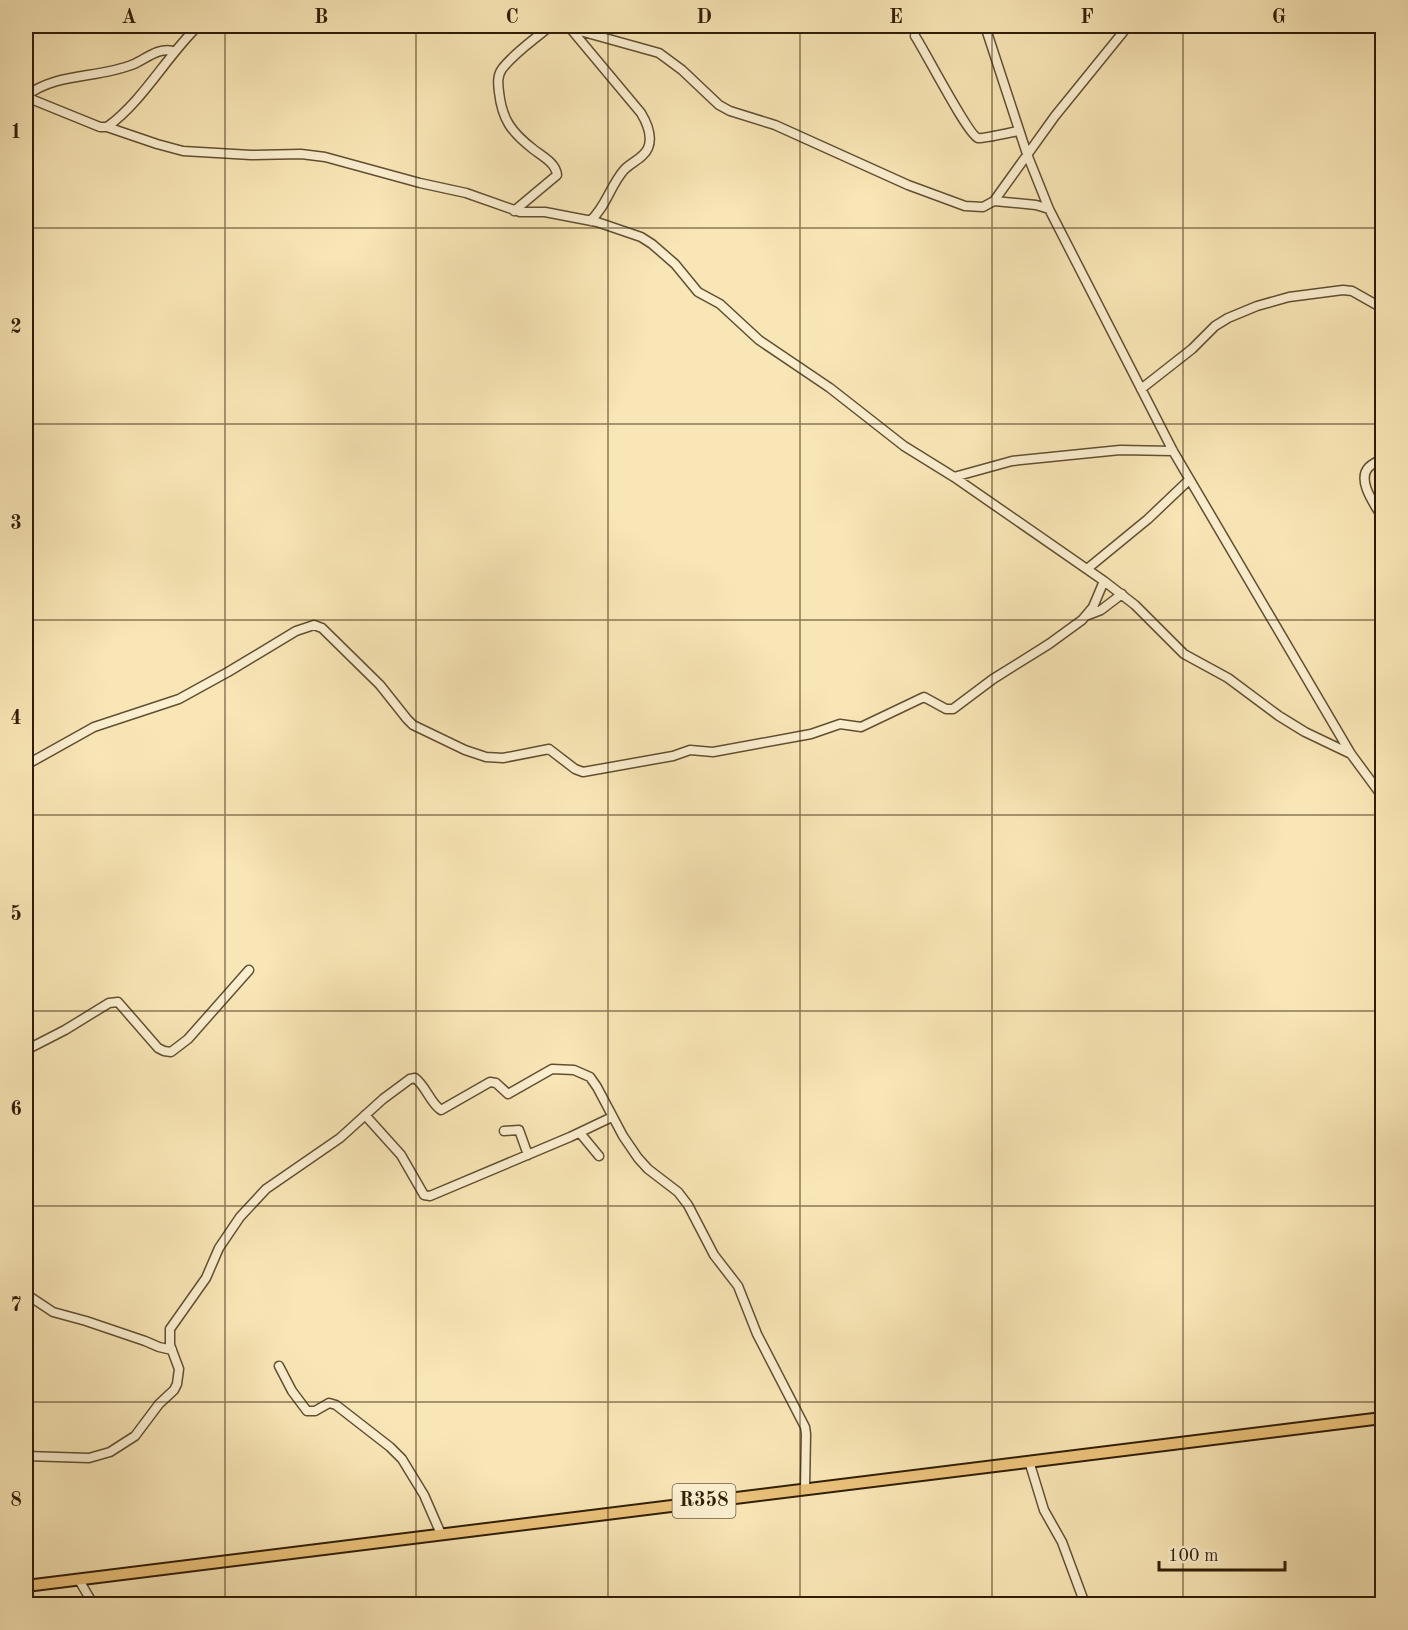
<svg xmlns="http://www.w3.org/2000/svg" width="1408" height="1630" viewBox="0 0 1408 1630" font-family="'Old Standard TT',serif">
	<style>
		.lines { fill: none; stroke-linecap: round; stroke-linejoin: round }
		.minor-casing { stroke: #624f31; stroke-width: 11 }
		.major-casing { stroke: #2f1d05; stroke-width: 14 }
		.minor { stroke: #fbefd0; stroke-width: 8 }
		.major { stroke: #ecc37b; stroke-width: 10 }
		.grid { fill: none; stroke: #2f1d05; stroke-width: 1.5; stroke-opacity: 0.55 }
		.labels { text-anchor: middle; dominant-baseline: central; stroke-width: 5; stroke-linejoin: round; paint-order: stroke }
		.shield { fill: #fbefd0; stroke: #6c5c42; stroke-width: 1.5 }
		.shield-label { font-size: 20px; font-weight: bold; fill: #2f1d05 }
		.neatline { fill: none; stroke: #2f1d05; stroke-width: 2 }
		.grid-label { font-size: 20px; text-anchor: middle; font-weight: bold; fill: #2f1d05 }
	</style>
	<rect width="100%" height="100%" fill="#f9e6b6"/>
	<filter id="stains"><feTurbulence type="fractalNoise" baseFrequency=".00333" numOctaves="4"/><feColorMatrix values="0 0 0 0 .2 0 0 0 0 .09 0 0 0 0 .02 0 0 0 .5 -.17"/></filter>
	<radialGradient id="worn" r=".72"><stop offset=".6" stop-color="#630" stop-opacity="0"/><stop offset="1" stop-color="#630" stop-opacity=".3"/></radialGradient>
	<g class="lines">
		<g class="minor-casing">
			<path id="minor" d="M562,26L659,53L682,70L719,105L730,111L775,125L908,185L965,206L983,207L994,201L1055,116L1128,26
				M985,26L1027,154L1049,209L1173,451L1351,754L1382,796
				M570,28L641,113C647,123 653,136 648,148C644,158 630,163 624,170C610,186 606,207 590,221
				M915,36C925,51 968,135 978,138C983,139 1012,132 1019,131
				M26,96C57,72 98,79 134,64C147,58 159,47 173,51
				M26,97L100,127H107C143,101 166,57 198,26
				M107,127L157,144L183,151L251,155L301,154L325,157L420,183L466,193L520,212H545L597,222L641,237L652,244L675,264L698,292L720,304L759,340L830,388L904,446L954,477L1104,581L1135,605L1184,654L1228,678L1279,716L1305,732L1351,754
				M994,201L1036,205L1049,209
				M514,211L557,175C556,163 542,156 533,149C511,132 502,119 499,92C498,84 497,76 502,69C515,52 534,40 550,26
				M1141,389L1192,349L1215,326L1228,318L1257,306L1289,297L1343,290L1352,291L1382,308
				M1382,459C1378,461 1372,464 1369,467C1356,480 1375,505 1382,517
				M954,477L1012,461L1120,450L1173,451
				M1087,569L1148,519L1189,480
				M1088,615L1101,610L1122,594
				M26,765L94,727L179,699L228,672L296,631L314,625L322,628L380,685L407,719L413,725L465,750L486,757L503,758L549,749L575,769L583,772L673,756L690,750L713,752L811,734L840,724L861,727L924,697L946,709H953L993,679L1049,644L1082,620L1093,607L1104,581
				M26,1050L65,1030L109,1003L118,1002L158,1048L164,1051L171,1052L188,1039L249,970
				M365,1115L401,1155L424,1195L430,1196L570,1137L612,1117
				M504,1131L519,1130L528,1155
				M580,1133L599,1156
				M26,1294L53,1312L86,1321L145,1341L159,1347L172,1350
				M279,1366L292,1391L307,1411H315L329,1403L336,1405L390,1447L402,1459L424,1495L441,1534
				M26,1456L89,1458L110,1452L135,1436L159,1404L174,1390L177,1384L179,1369L170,1345V1329L206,1278L219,1248L240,1217L266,1189L340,1138L383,1099L410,1079L415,1078C426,1086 430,1103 441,1110L490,1082L496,1083L508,1094L552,1069L574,1070L590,1077L597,1087L623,1136L638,1158L648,1169L678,1192L688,1205L714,1255L738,1286L757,1334L805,1427L806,1434L805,1488
				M1029,1461L1044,1510L1062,1542L1085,1604
				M79,1580L93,1604"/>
		</g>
		<g class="major-casing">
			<path id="major" d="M26,1586L1382,1418"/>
		</g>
		<use href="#minor" class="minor"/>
		<use href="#major" class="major"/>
	</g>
	<path class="grid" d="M225,26V1604M416,26V1604M608,26V1604M800,26V1604M992,26V1604M1183,26V1604M26,228H1382M26,424H1382M26,620H1382M26,815H1382M26,1011H1382M26,1206H1382M26,1402H1382"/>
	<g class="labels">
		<rect class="shield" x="672.5" y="1484" width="63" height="34" rx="4.5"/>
		<g class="shield-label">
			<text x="704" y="1501">R358</text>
		</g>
	</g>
	<rect width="1408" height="1630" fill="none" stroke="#f9e6b6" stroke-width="66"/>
	<path d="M1159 1561v9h126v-9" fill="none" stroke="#2f1d05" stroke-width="3"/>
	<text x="1168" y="1561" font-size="18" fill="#2f1d05" stroke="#fbefd0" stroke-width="4.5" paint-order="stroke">100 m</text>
	<rect x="33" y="33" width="1342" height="1564" class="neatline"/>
	<g class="grid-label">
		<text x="129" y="23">A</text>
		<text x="321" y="23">B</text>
		<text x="512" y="23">C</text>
		<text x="704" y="23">D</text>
		<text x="896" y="23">E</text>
		<text x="1087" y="23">F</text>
		<text x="1279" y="23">G</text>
		<text x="16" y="138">1</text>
		<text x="16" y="333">2</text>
		<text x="16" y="529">3</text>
		<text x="16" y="724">4</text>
		<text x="16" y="920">5</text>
		<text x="16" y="1115">6</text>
		<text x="16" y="1311">7</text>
		<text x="16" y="1506">8</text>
	</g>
	<rect width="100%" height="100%" filter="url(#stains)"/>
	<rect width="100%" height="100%" fill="url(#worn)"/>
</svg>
